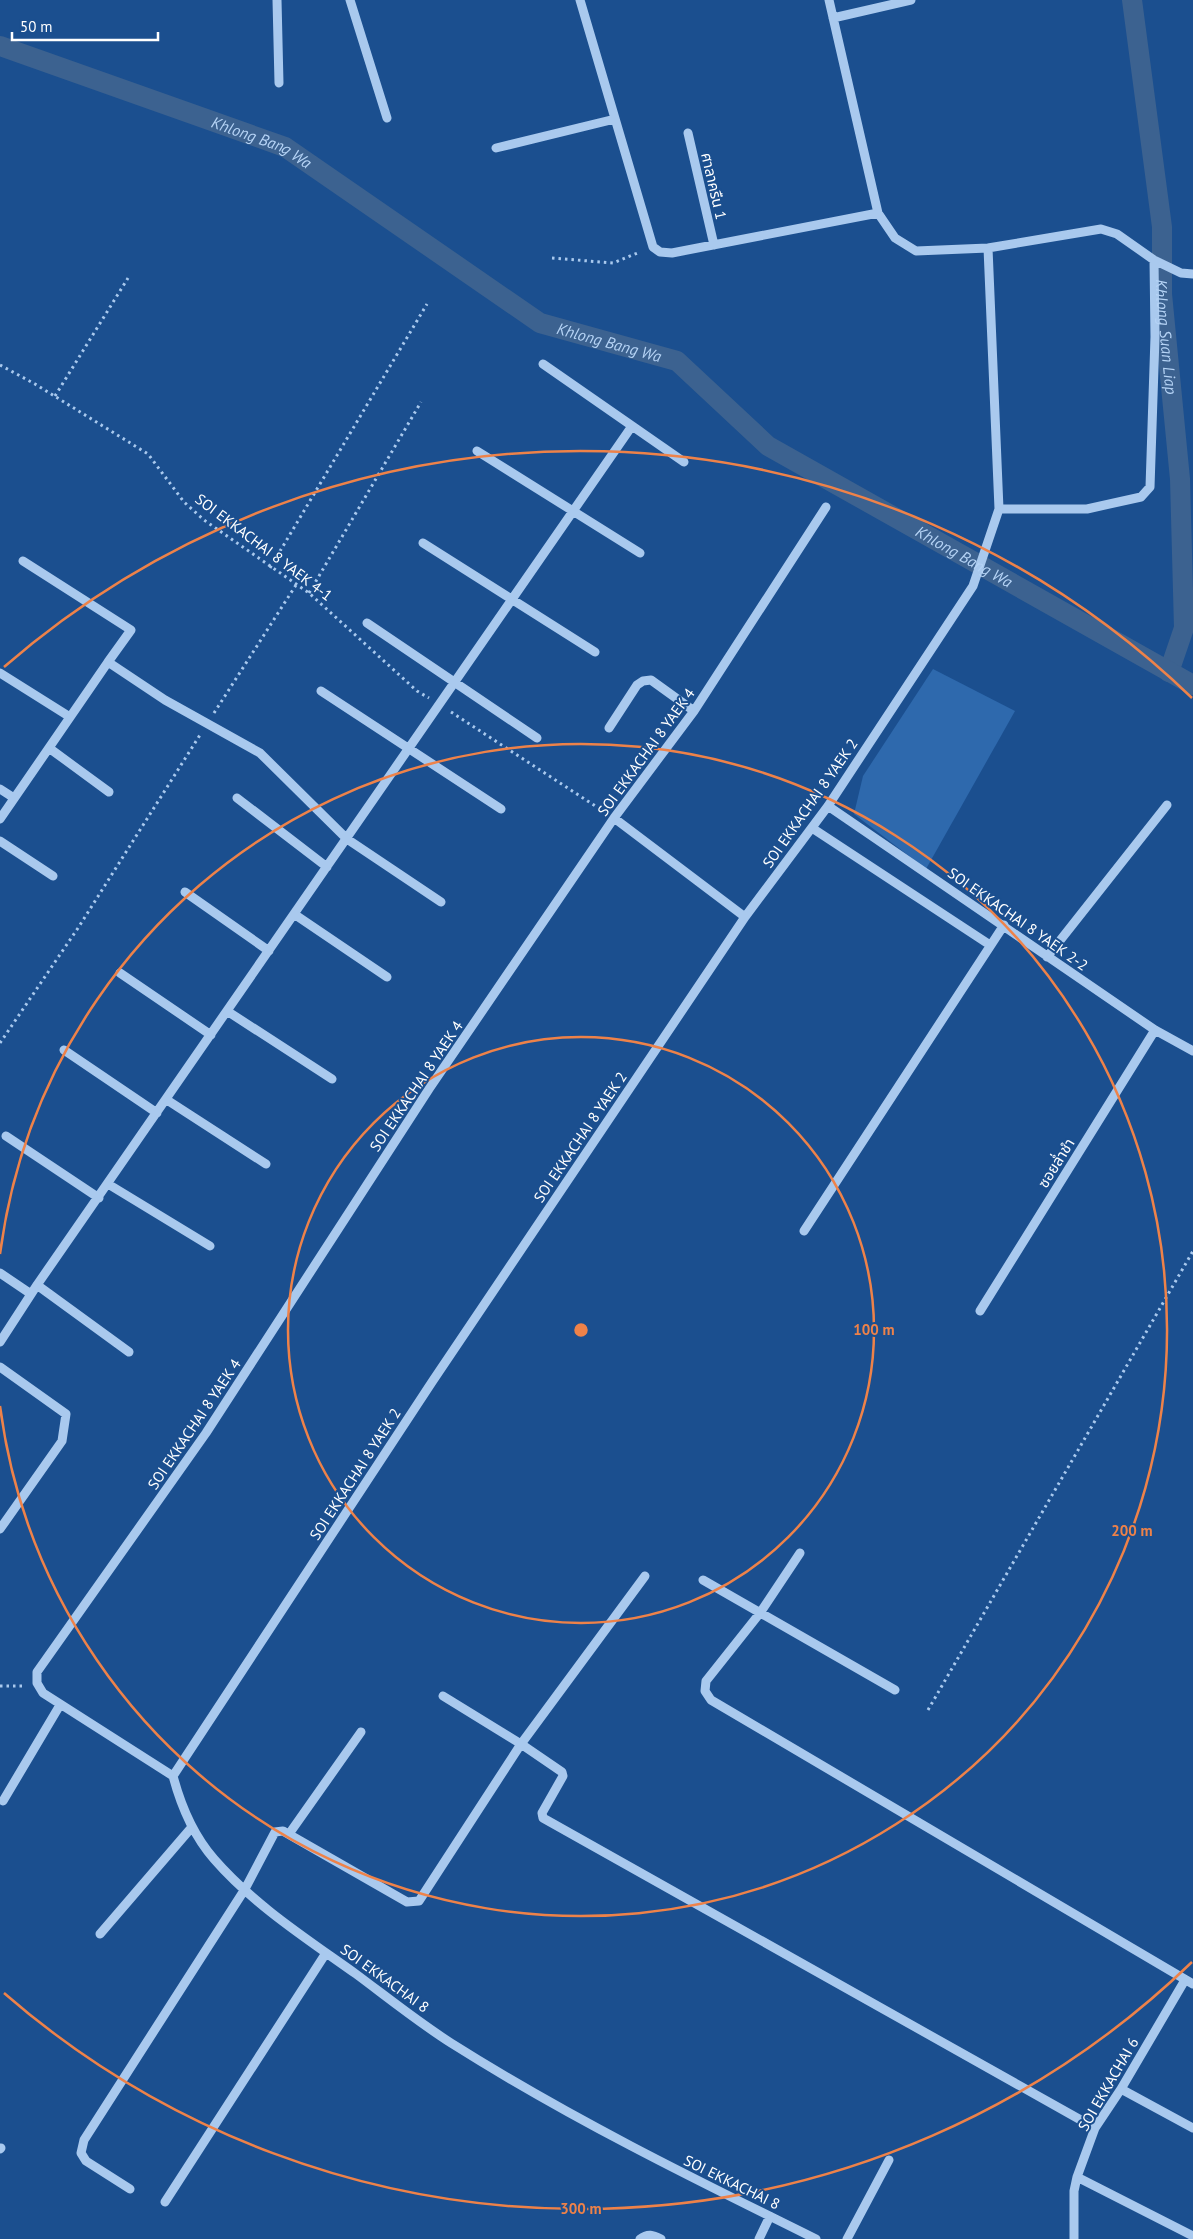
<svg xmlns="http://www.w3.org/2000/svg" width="1193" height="2239" viewBox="0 0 1193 2239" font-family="'PT Sans','Noto Sans Thai',sans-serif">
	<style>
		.green { fill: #2e69ad }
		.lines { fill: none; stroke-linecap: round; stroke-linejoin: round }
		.canal { stroke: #3c6290; stroke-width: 20 }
		.path { stroke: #a9c9ee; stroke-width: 3; stroke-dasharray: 2.5 4; stroke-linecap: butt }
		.minor { stroke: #a9c9ee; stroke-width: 9 }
		.ring { fill: none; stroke: #ee8249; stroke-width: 2.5 }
		.labels { text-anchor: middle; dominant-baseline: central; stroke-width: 4; stroke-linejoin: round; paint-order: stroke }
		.street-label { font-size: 15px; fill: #fff; stroke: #1b4f8f }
		.water-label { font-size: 16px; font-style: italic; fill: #b5d3f5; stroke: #1b4f8f }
		.centre { fill: #ee8249; stroke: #1b4f8f; stroke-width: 2.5 }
		.ring-label { font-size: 15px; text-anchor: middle; font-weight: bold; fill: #ee8249; stroke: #1b4f8f; stroke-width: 4; stroke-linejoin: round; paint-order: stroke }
	</style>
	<rect width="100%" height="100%" fill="#1b4f8f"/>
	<path class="green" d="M933,669L1015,711L926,869L854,814L863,776Z"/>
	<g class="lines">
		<g class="canal">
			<path id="s1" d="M1132,0L1162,227V294L1180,479L1184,628L1169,672"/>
			<path id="s2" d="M0,46L285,147L540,323L677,361L768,446L1193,685"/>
		</g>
		<path class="path" d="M552,258L613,263L640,252
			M0,365L35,384L148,454L184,502L204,520L309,593L417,691L429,698
			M55,396L128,278
			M270,568L427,304
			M309,593L421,402
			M451,712L603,811
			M214,713L296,585
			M0,1043L78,928L200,735
			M0,1686H24
			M928,1710L1193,1251"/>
		<path class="minor" d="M277,0L279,83
			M350,0L387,118
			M580,0L653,247L660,252L672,253L878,213
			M829,0L878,213L895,238L916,251L988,248L1101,229L1117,234L1154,260L1181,273L1193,274
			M833,18L911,0
			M688,133L714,245
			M496,148L615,119
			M543,364L684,462
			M477,451L640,553
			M999,509H1087L1141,497L1150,487L1155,337L1154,260
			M423,543L595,652
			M23,561L131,630L108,662
			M367,623L537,738
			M0,673L70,717
			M321,691L501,809
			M609,728L637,685L643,681L651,680L694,711
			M49,748L109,792
			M0,789L14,798
			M237,798L327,867
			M828,806L1155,1030L1193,1051
			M614,818L745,917
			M0,819L108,662L165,700L260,753L347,839L441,902
			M812,828L990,945
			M0,841L53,876
			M185,892L269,951
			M294,914L387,977
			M1047,957L1167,805
			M120,973L211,1035
			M227,1011L332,1079
			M64,1050L157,1113
			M167,1100L266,1164
			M6,1136L99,1198
			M108,1184L210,1246
			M804,1231L1004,925
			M0,1273L31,1294
			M37,1285L129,1352
			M980,1311L1155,1030
			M0,1342L37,1285L632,426
			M0,1367L66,1414L62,1441L0,1529
			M800,1553L760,1613L706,1681L705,1691L711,1700L1193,1984
			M645,1576L521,1744L562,1772L563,1776L542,1813L543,1818L1095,2128
			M703,1580L895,1690
			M173,1776L432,1382L745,917L828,806L973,586L999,509L988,248
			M3,1801L60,1705
			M289,1834L361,1732
			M100,1934L192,1827
			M1121,2089L1193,2128
			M0,2149L1,2148
			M1077,2177L1193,2236
			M130,2189L86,2161L81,2153L84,2140L245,1889L275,1832L283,1831L407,1902L419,1901L521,1744L443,1696
			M165,2202L326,1953
			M640,2239C648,2233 653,2235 661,2239
			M759,2239L770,2216
			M816,2239C692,2178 568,2117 451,2043C418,2022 387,1997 356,1974C307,1939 254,1905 214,1859C193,1835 181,1806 173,1776L43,1693L37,1683V1672L206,1433L429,1089L614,818L694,711L826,507
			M847,2239L889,2160
			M1074,2239V2191L1077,2177L1095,2128L1121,2089L1185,1980"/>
	</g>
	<g class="ring">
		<circle cx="581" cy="1330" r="293"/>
		<path d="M0 1254A586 586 0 1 1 0 1406"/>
		<path d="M1192 1962A879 879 0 0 1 4 1993M4 667A879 879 0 0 1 1192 698"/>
	</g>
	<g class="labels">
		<g class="street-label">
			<text transform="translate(714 186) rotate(77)">ศาลาครืน 1</text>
			<text transform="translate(264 547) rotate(37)">SOI EKKACHAI 8 YAEK 4-1</text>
			<text transform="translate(646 752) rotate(-54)">SOI EKKACHAI 8 YAEK 4</text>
			<text transform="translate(810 803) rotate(-55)">SOI EKKACHAI 8 YAEK 2</text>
			<text transform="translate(1018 919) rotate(35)">SOI EKKACHAI 8 YAEK 2-2</text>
			<text transform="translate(416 1086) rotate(-56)">SOI EKKACHAI 8 YAEK 4</text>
			<text transform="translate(580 1137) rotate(-56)">SOI EKKACHAI 8 YAEK 2</text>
			<text transform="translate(1056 1163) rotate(-58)">ซอยล่ำชำ</text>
			<text transform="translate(194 1424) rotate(-56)">SOI EKKACHAI 8 YAEK 4</text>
			<text transform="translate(355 1474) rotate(-57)">SOI EKKACHAI 8 YAEK 2</text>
			<text transform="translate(385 1978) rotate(36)">SOI EKKACHAI 8</text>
			<text transform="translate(1108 2084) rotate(-60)">SOI EKKACHAI 6</text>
			<text transform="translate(732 2182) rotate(26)">SOI EKKACHAI 8</text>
		</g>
		<g class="water-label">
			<text stroke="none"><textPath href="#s2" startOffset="279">Khlong Bang Wa</textPath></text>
			<text stroke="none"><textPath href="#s1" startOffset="339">Khlong Suan Liap</textPath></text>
			<text stroke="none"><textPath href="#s2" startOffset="684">Khlong Bang Wa</textPath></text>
			<text stroke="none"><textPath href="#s2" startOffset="1104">Khlong Bang Wa</textPath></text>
		</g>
	</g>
	<circle cx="581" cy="1330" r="8" class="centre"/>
	<g class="ring-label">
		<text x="874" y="1335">100 m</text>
		<text x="1132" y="1536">200 m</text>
		<text x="581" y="2214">300 m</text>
	</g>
	<path d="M12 32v8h146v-8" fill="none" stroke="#ffffff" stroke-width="2.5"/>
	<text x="20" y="32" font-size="15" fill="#ffffff" stroke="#1b4f8f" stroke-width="4" paint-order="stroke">50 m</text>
</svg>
